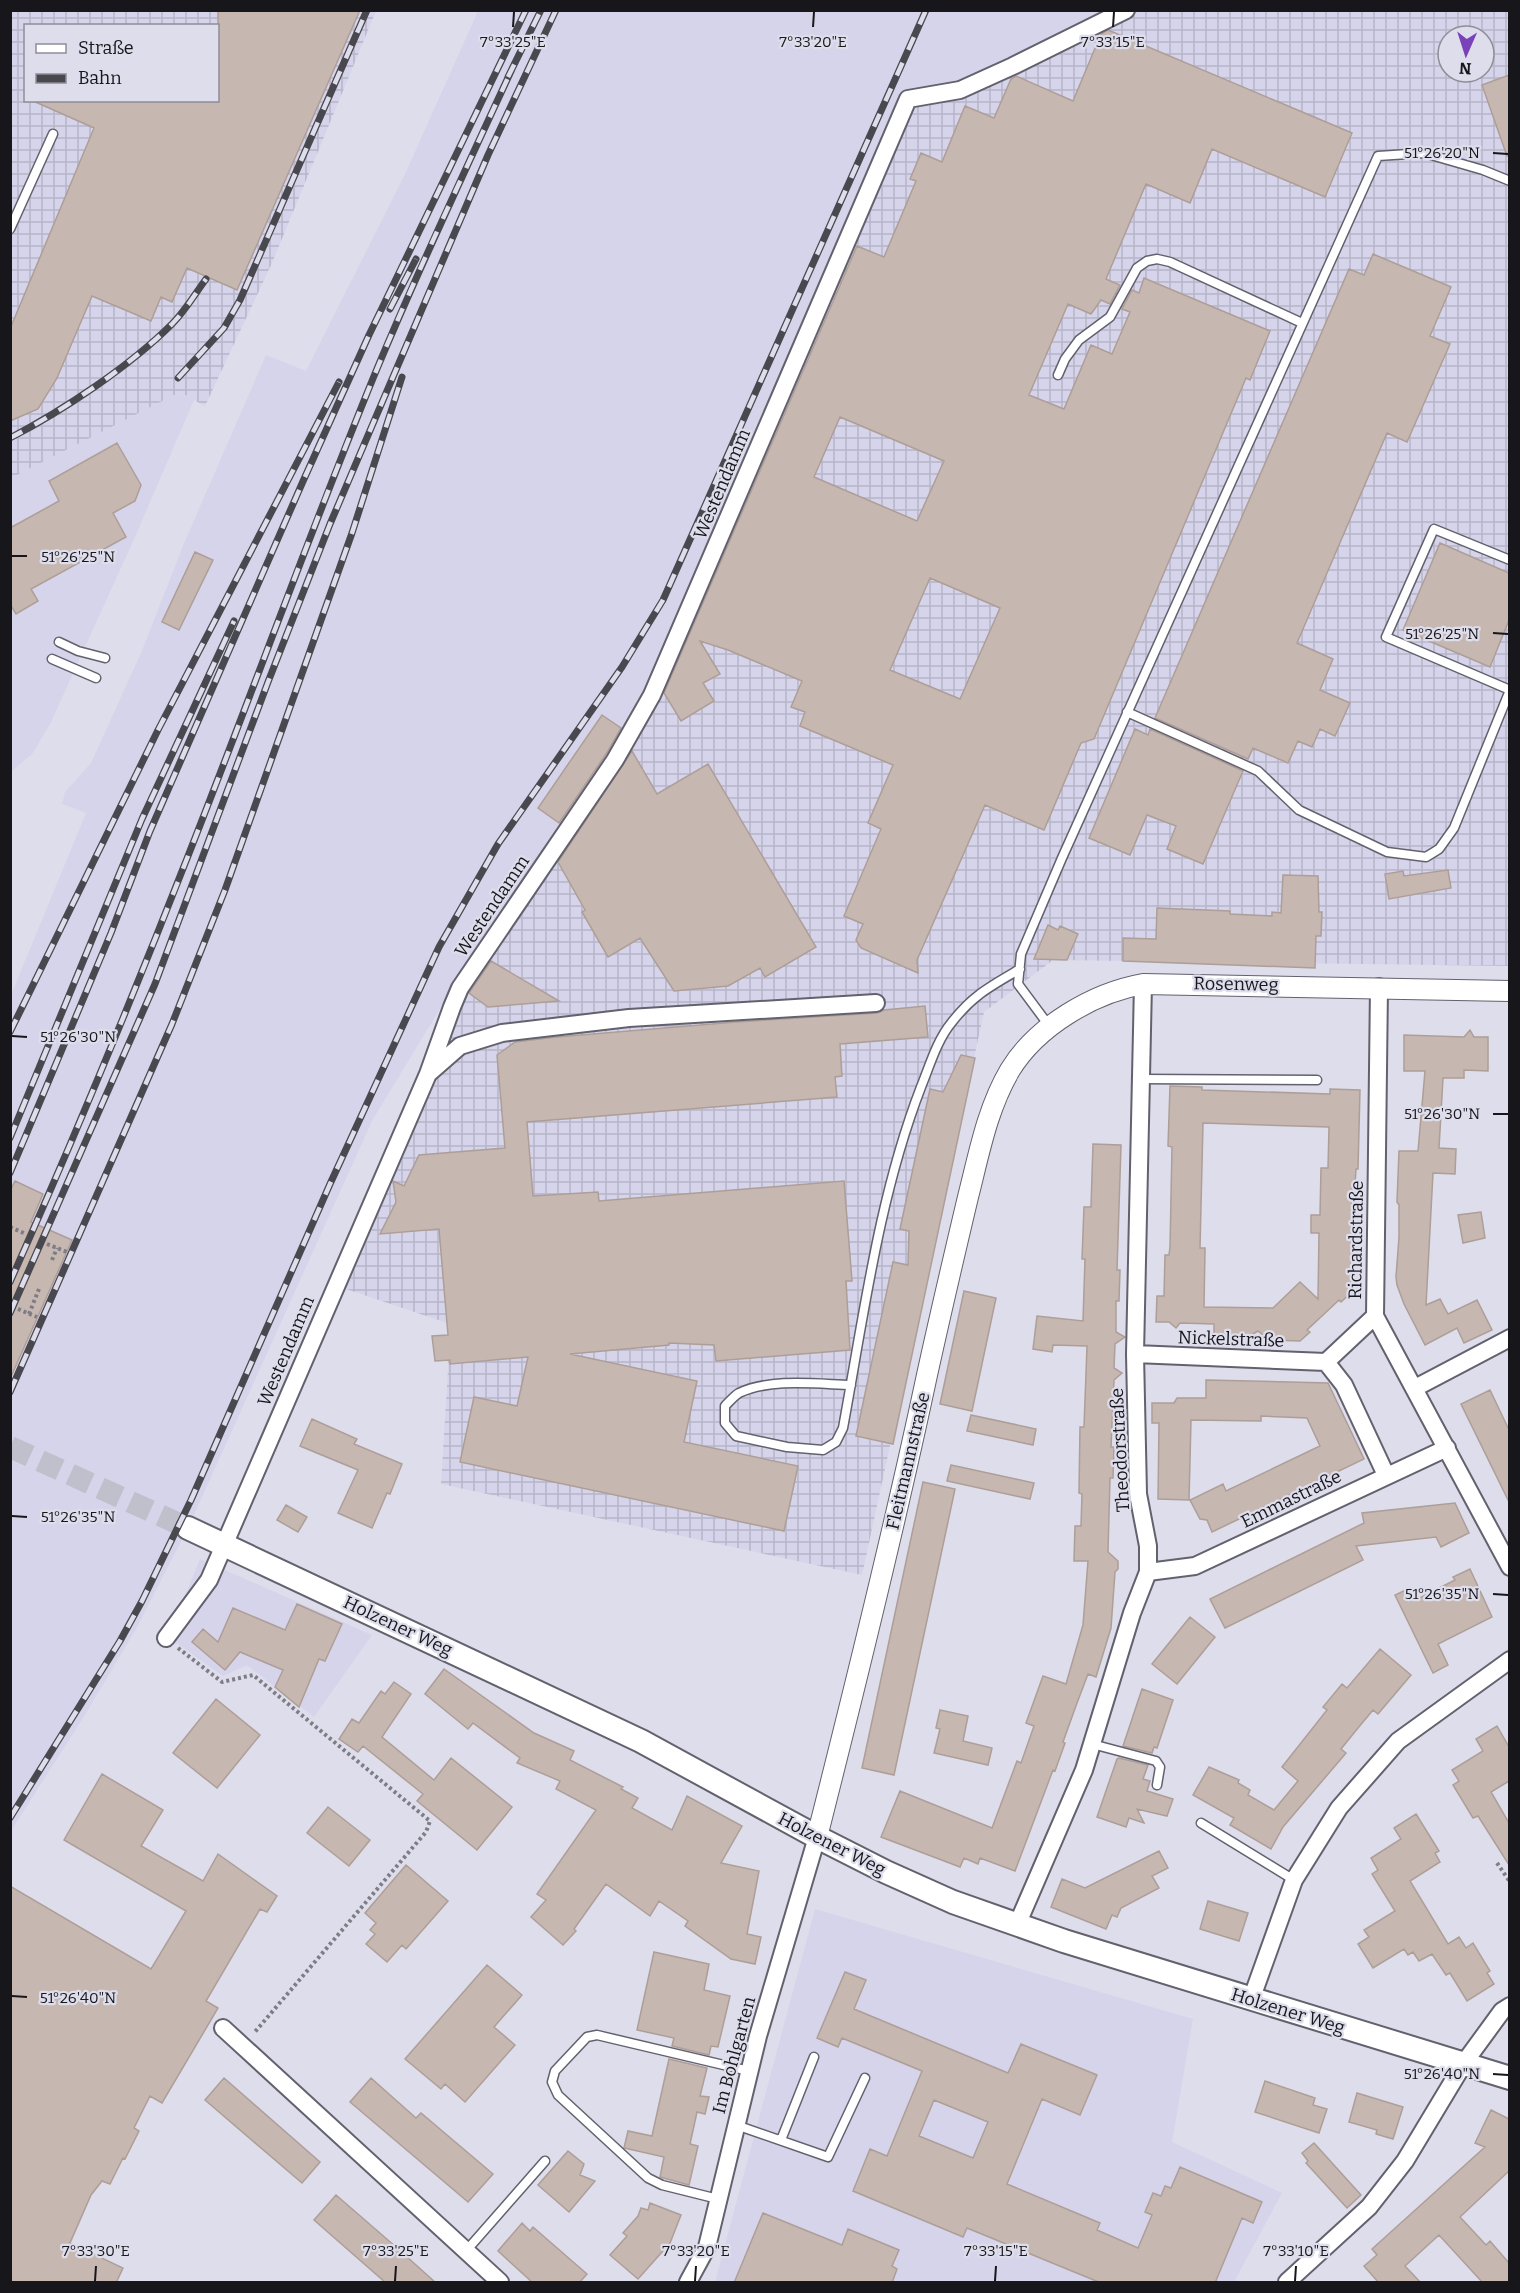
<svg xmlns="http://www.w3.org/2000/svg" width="1520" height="2293" viewBox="0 0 1520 2293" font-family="Bitter,serif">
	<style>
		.built { fill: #d6d4ea }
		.industrial { fill: url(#industrial-grid); fill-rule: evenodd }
		.building { fill: #c7b7b1; stroke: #ad9e98; stroke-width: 1.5; fill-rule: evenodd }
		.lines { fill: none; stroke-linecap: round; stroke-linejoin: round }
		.secondary-tunnel { stroke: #c0bfcc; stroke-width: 22; stroke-dasharray: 22 11; stroke-linecap: butt }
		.service-casing { stroke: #62616d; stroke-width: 11 }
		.minor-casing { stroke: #62616d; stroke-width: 20 }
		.tertiary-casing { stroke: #62616d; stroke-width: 22 }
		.secondary-casing { stroke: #62616d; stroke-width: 26 }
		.path { stroke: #7e7d86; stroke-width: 4; stroke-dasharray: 3 3; stroke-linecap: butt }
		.service { stroke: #fff; stroke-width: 8 }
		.minor { stroke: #fff; stroke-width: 16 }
		.tertiary { stroke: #fff; stroke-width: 20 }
		.secondary { stroke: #fff; stroke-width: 22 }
		.rail-casing { stroke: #49484f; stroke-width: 7 }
		.rail { stroke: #deddeb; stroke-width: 4.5; stroke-dasharray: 14; stroke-linecap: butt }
		.ticks { fill: none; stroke: #17161b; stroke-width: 2 }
		.labels { text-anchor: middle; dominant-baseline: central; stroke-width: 4.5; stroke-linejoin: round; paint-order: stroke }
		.street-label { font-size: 18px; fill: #17161b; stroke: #deddeb }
		.ticks-label { font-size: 15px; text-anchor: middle; fill: #17161b; stroke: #deddeb; stroke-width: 4.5; stroke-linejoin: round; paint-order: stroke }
	</style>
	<defs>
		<pattern id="industrial-grid" width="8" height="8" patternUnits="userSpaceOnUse" patternTransform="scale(1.5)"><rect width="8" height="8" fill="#d6d4ea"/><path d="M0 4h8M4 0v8" fill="none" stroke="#b7b5c8"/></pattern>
	</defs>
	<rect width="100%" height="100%" fill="#deddeb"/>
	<path class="built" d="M478,11H1126L793,350L645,690L624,730L559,823L446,999L373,1119L188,1528L136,1629L85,1715L11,1831V995L86,813L62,804L65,792L91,763L141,653L185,541L266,355L306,371L406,172Z
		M180,392L194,400L135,537L51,722L33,753L11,772V478Z
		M200,1559L372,1635L314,1717L247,1665L223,1676L168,1637Z
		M815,1909L1193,2019L1172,2142L1282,2193L1234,2282H715Z"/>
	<path class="industrial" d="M11,11H376L272,263L205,406L180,392L11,478ZM26,26H218V100H26Z
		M1126,11H1509V966L1053,960L984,1012L862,1575L441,1484L448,1369L447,1323L346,1289L435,1083L464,1002L555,859L630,750L662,697L910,102L960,90ZM1448,36H1484V72H1448Z"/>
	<path class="building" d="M218,10H360L237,290L187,268L172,302L161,297L151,321L92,296L57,378L38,409L10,421V329L94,128L31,100H218Z
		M1108,30L1352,133L1325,197L1212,149L1190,203L1146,184L1106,279L1120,285L1110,304L1101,300L1091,314L1068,304L1029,395L1064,409L1091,345L1112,354L1130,312L1122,309L1132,290L1139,293L1144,278L1270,331L1250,380L1246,378L1094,739L1081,743L1044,830L985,805L917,960L918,973L861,948L856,940L863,924L844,916L881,829L868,823L893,765L800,726L805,712L791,707L802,681L728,650L700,641L720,674L703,683L714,701L681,721L664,693L857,246L884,257L916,181L910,179L921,153L942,162L965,106L994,118L1011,79L1016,76L1073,101L1101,34ZM840,417L944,461L917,521L814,477ZM930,578L1000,608L960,699L890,670Z
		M1509,75V156H1507L1482,85Z
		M1373,254L1451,287L1430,336L1450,344L1407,442L1387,433L1297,643L1333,659L1320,690L1350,703L1335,736L1320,729L1312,747L1298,741L1288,763L1253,748L1248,759L1155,718L1349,269L1364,275Z
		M117,443L141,485L135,501L113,513L126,537L31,589L38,601L16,614L10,604V528L59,501L49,481Z
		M1440,543L1509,573V620L1490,667L1403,630Z
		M195,552L213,560L179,630L162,622Z
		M602,715L621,728L606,754L559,823L538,808Z
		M1135,729L1148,735L1150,729L1243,771L1203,864L1167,849L1176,826L1147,815L1130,855L1089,838Z
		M632,751L657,794L708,764L816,947L765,977L760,968L728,986L674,991L640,938L608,957L582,912L585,910L558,862Z
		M1448,870L1451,888L1389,899L1385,874L1403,871L1404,876Z
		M1283,875L1318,876L1319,912H1322L1321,936H1316L1315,968L1123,961V938L1156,939L1157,908L1230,911V914L1272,916V912L1281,913Z
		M1048,925L1058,930L1060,926L1078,934L1067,960L1034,959Z
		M491,961L559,1001L488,1007L469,993Z
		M925,1006L928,1037L840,1044L842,1076L835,1077L837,1097L527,1122L533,1196L598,1192L599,1201L844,1181L852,1281H846L850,1350L716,1361L714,1345L669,1343V1345L570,1354L697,1381L684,1442L798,1466L784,1531L460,1462L474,1397L517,1406L528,1357L450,1364V1360L435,1361L432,1336L448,1335L439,1229L380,1234L396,1202L393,1181L404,1186L419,1155L505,1148L497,1055L515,1042L557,1037L736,1022L877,1013L884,1010Z
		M1470,1030L1474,1037H1488V1071L1464,1070V1078H1443L1439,1148L1456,1149L1455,1174L1433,1173L1426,1305L1440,1299L1448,1314L1477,1300L1492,1330L1464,1343L1457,1328L1425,1345L1404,1304L1397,1285L1396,1277L1399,1237V1205L1397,1202L1399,1151H1418L1425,1071H1404V1035L1464,1037Z
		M961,1055L975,1058L893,1444L856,1436L893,1262L908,1265L909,1231L900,1229L930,1089L943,1092Z
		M1170,1086L1202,1087V1090L1330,1094V1089L1360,1090L1358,1169H1356L1355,1184L1352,1186L1351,1293L1341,1302L1339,1300L1322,1316L1307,1330L1310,1332L1300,1341L1269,1340L1258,1331L1239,1342L1236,1339L1214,1338V1324L1180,1323L1176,1328L1169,1322H1156L1157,1296H1164L1165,1255H1169L1170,1247L1172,1147L1168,1146ZM1203,1123L1329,1127L1328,1168H1321L1320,1215H1311V1233H1319L1318,1299L1300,1282L1273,1308L1204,1307L1205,1248H1200Z
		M1093,1144L1121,1145L1117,1270H1120L1119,1301H1116V1332L1125,1337L1115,1344L1114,1368L1122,1373L1114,1380L1111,1447H1114L1113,1478H1110L1108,1552L1118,1561V1569L1115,1572L1111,1628L1096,1677L1088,1674L1077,1703L1063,1742L1065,1743L1055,1771L1053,1770L1015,1871L980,1858L978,1864L964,1858L960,1867L881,1837L900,1791L992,1828L1017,1761L1021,1763L1034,1726L1026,1723L1043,1676L1066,1684L1083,1625L1088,1561H1074L1075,1526H1081L1082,1494L1079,1493L1080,1427H1084L1087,1346L1053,1345L1052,1352L1033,1349L1037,1316L1083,1321L1085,1259H1082L1084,1207H1091Z
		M15,1181L43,1194L31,1222L72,1240L10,1379V1191Z
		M1481,1212L1485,1238L1463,1243L1458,1215Z
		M964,1291L996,1298L972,1411L940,1404Z
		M1206,1380L1328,1383L1364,1459L1212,1532L1207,1520L1200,1519L1190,1500L1223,1484L1226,1491L1320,1446L1307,1418L1261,1416V1421L1191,1420L1189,1500L1158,1499L1159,1423H1152V1403H1174L1177,1398H1206Z
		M1490,1390L1509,1430V1502L1461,1404Z
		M971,1415L1036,1429L1033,1445L967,1431Z
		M312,1419L357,1439L354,1444L402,1464L390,1494L387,1493L372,1528L338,1513L358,1470L300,1446Z
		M951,1465L1034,1483L1030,1499L947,1481Z
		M923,1482L955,1489L894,1775L862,1768Z
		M1455,1503L1469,1533L1441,1547L1436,1537L1356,1546L1363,1560L1225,1628L1210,1599L1364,1523L1362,1513Z
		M286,1505L307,1517L298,1532L277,1520Z
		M1470,1569L1492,1617L1438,1644L1448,1665L1433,1673L1395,1595L1410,1588L1416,1600L1455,1580L1453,1577Z
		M297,1604L342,1624L325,1661L319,1659L299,1707L275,1687L283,1670L240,1652L225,1670L192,1642L203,1629L218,1642L233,1608L285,1630Z
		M1190,1617L1215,1637L1177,1684L1152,1664Z
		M1380,1649L1411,1675L1378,1714L1373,1710L1358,1728L1341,1749L1346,1753L1283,1827L1271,1849L1230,1825L1234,1818L1193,1795L1209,1767L1239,1780L1238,1783L1250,1790L1248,1795L1274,1810L1298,1781L1282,1767L1327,1710L1323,1707L1342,1684L1347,1688Z
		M444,1669L534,1733L574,1751L570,1760L623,1787L621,1789L638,1798L632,1808L672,1830L687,1796L742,1826L721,1863L759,1871L747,1934L761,1937L755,1964L731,1959L685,1926L688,1921L659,1901L650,1916L606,1884L574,1929L576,1931L563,1945L531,1917L546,1900L537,1894L596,1810L556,1789L560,1781L517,1763L520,1758L473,1723L468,1729L425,1694Z
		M394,1682L411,1694L382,1737L434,1780L451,1758L512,1807L477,1850L417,1801L423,1794L363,1746L358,1752L339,1739L352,1719L359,1723L381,1691L385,1694Z
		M1142,1689L1173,1700L1157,1748L1154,1747L1152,1753L1123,1746Z
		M216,1699L260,1735L217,1788L173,1753Z
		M940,1710L968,1716L963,1741L992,1748L988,1765L934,1753L940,1729L936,1728Z
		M1497,1726L1509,1747V1781L1491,1792L1509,1823V1865L1478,1816L1473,1818L1453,1785L1459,1781L1452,1770L1483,1751L1476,1739Z
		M1119,1758L1148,1765L1143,1779L1150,1781L1147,1791L1173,1799L1167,1816L1137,1809L1144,1823L1129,1818L1126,1827L1097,1817L1117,1759Z
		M102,1774L163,1810L141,1846L203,1881L218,1854L277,1896L267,1912L260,1909L206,2001L218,2008L162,2103L150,2096L134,2128L139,2131L125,2159L123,2158L110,2184L102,2181L91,2195L70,2243L123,2268L116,2283H10V1886L151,1969L186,1911L64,1840Z
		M328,1807L370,1840L349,1866L307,1833Z
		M1416,1814L1439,1851L1435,1853L1440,1862L1410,1881L1448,1944L1459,1937L1466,1948L1473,1943L1490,1971L1487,1973L1494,1984L1467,2001L1450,1973L1446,1975L1432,1954L1419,1961L1413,1952L1408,1955L1404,1949L1373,1968L1358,1944L1369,1937L1364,1930L1395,1911L1372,1874L1378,1870L1371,1858L1401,1839L1394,1828Z
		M1159,1851L1168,1868L1152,1876L1159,1888L1121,1908L1117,1917L1112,1915L1106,1929L1051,1907L1062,1879L1085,1888Z
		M406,1865L448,1901L406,1949L402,1945L387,1962L366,1944L375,1934L370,1930L376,1923L365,1913Z
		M1208,1901L1248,1913L1239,1941L1200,1929Z
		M654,1952L709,1964L704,1990L730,1996L718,2047L711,2046L709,2055L672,2046L674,2038L637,2030Z
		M487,1965L522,1995L494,2027L515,2045L465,2102L445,2084L441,2089L405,2059Z
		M845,1972L866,1980L854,2009L1008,2073L1021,2044L1097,2075L1080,2115L1042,2099L1007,2184L1100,2223L1097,2230L1138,2248L1152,2215L1145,2212L1153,2193L1161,2196L1165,2186L1171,2188L1180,2167L1262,2202L1253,2223L1242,2218L1215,2283H1101L967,2228L963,2237L853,2191L870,2149L887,2156L922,2071L842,2038L838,2047L817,2038ZM934,2100L988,2122L973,2158L919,2136Z
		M669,2059L707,2068L700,2096L709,2097L705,2114L697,2112L690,2144L698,2146L689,2185L660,2177L664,2157L624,2148L628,2131L652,2136Z
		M224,2078L320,2162L302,2183L205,2100Z
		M371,2078L416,2118L421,2113L493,2174L468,2202L350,2102Z
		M1265,2081L1315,2098L1313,2105L1327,2109L1319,2133L1255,2112Z
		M1357,2093L1403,2107L1393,2139L1376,2134L1377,2130L1349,2122Z
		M1491,2110L1509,2119V2171L1460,2217L1486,2245L1490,2241L1509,2263V2283H1483L1439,2235L1405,2266L1421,2283H1379L1364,2266L1377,2255L1372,2249L1485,2147L1475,2143Z
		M1314,2143L1361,2195L1347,2208L1306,2163L1308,2161L1302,2153Z
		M568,2151L584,2164L580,2175L595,2181L569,2212L538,2185Z
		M336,2195L396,2247L436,2283H386L314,2220Z
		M650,2203L681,2215L670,2243L638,2279L610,2255L627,2236L623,2233L638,2216L641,2208L648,2210Z
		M763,2213L842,2245L848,2229L899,2250L892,2266L897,2269L892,2283H734Z
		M522,2223L530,2231L533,2227L587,2274L579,2283H533L498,2251Z"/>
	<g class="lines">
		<path class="secondary-tunnel" d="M10,1447L188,1528"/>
		<g class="service-casing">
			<path id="service" d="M10,229L53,134
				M1058,375L1065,359L1079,340L1110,317L1137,268L1147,261L1157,259L1170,262L1302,323
				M59,642L78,651L105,658
				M52,659L96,678
				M1127,712L1258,771L1299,810L1387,852L1426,857L1439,849L1454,828L1510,690L1386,637L1434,529L1510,560
				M1050,1027L1018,984L1021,954L1062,858L1378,156L1424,153L1483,170L1510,181
				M1140,1079L1317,1080
				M851,1385C817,1384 770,1378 739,1393C734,1396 729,1402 725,1406V1423L736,1436L787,1447L823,1450L836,1442L843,1428C864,1314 879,1196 921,1087C930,1065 937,1040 952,1022C973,995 991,986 1020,969
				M1092,1744L1156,1761L1160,1767L1157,1785
				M1201,1823L1294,1880
				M736,2125L828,2157L865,2078
				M781,2140L814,2057
				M718,2199L662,2185L648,2178L558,2095L552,2082L555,2071L587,2037L597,2035L749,2071
				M466,2251L545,2161"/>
		</g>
		<g class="minor-casing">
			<path id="minor" d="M1379,987L1375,1316L1510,1567
				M428,1074L452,1007L460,988L615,760L652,695L908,99L960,90L1013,66L1126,10
				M1135,1354L1326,1362
				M1326,1362L1344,1385L1386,1475
				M1326,1362L1375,1316
				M1415,1388L1510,1338
				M1148,1572L1195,1566L1447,1448
				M166,1638L209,1580L428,1074L460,1046L502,1033L629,1018L876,1003
				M1017,1925L1084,1770L1132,1613L1148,1572V1546L1138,1494L1135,1354L1143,984
				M1251,2000L1294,1880L1339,1808L1398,1741L1510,1660
				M223,2028L500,2282
				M688,2282L707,2247L758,2036L817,1837
				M1287,2282L1369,2207L1405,2161L1464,2063L1502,2011L1510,2006"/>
		</g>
		<g class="tertiary-casing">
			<path id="tertiary" d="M817,1837C856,1683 894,1530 927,1375C940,1316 954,1256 968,1197C979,1154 987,1109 1010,1070C1037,1026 1093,993 1143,984L1510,991"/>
		</g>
		<g class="secondary-casing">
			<path id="secondary" d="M188,1528L641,1741L817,1837L886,1872L953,1902L1064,1941L1510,2078"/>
		</g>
		<path class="path" d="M10,1227L26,1234
			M47,1244L67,1252
			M52,1260L57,1248
			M18,1309L37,1317
			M29,1314L39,1289
			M178,1648L222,1682L253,1675L430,1821L426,1832L254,2033
			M1497,1863L1510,1882"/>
		<use href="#service" class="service"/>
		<use href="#minor" class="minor"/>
		<use href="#tertiary" class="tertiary"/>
		<use href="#secondary" class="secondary"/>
		<g class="rail-casing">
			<path id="rail" d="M508,77L541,10
				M390,309L416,259
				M178,378L224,328L240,300L367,10
				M10,438C64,410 130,366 172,324C185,311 195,294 206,279
				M10,1032L158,730L339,382
				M10,1138L142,819L234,621
				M10,1173L111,933L150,831L304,479L369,335L526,10
				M10,1282C73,1141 132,999 188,856C251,696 309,535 374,376C417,272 465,171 512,69
				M10,1313L155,984L268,682L330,524L488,155L556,10
				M10,1392L172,1024L225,890L352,533L402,377
				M10,1818L120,1641L142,1601L191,1500L330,1184L439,947L498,844L622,667L663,600L926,10"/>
		</g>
		<use href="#rail" class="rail"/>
	</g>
	<path class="ticks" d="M513,27L514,12M813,27L814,12M1113,27L1114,12M1493,153L1508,154M12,556H27M1493,633L1508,634M12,1036L27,1037M1493,1114H1508M12,1516L27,1517M1493,1594L1508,1595M12,1996L27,1997M1493,2074L1508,2075M95,2281L96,2266M395,2281L396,2266M695,2281L696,2266M995,2281L996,2266M1295,2281L1296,2266"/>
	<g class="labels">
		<g class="street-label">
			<text transform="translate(722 484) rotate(-67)">Westendamm</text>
			<text transform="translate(492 906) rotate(-56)">Westendamm</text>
			<text transform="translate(1236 984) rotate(1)">Rosenweg</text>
			<text transform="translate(1356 1240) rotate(-89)">Richardstraße</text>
			<text transform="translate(1231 1339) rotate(2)">Nickelstraße</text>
			<text transform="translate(286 1351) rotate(-67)">Westendamm</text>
			<text transform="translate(1120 1450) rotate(-93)">Theodorstraße</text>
			<text transform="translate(908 1461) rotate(-77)">Fleitmannstraße</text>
			<text transform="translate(1291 1499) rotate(-26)">Emmastraße</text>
			<text transform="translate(398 1626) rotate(25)">Holzener Weg</text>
			<text transform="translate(832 1844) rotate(27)">Holzener Weg</text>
			<text transform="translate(1288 2011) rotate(17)">Holzener Weg</text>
			<text transform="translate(734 2055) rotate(-75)">Im Bohlgarten</text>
		</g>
	</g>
	<g class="ticks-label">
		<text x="513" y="47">7°33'25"E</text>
		<text x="813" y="47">7°33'20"E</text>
		<text x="1113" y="47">7°33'15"E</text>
		<text x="1442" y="158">51°26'20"N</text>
		<text x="78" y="562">51°26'25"N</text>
		<text x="1442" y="639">51°26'25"N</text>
		<text x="78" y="1042">51°26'30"N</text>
		<text x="1442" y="1119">51°26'30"N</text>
		<text x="78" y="1522">51°26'35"N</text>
		<text x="1442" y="1599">51°26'35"N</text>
		<text x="78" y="2003">51°26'40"N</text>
		<text x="1442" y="2079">51°26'40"N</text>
		<text x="96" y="2256">7°33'30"E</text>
		<text x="396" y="2256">7°33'25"E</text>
		<text x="696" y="2256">7°33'20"E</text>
		<text x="996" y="2256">7°33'15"E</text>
		<text x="1296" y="2256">7°33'10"E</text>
	</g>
	<rect width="1520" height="2293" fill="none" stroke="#17161b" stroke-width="24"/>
	<rect x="24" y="24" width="195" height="78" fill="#deddeb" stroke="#8e8d98" stroke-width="1.5"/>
	<rect x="36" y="44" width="30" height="9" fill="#ffffff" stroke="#8e8d98" stroke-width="1.5"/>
	<text x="78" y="54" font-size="18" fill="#17161b">Straße</text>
	<rect x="36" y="74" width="30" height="9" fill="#49484f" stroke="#8e8d98" stroke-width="1.5"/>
	<text x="78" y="84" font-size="18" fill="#17161b">Bahn</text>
	<g transform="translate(1466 54) rotate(183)"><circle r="28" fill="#deddeb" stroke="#8e8d98" stroke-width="1.5"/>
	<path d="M0-4.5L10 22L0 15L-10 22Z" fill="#7a42b8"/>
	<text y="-9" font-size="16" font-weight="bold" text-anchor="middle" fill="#17161b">N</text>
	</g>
</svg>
